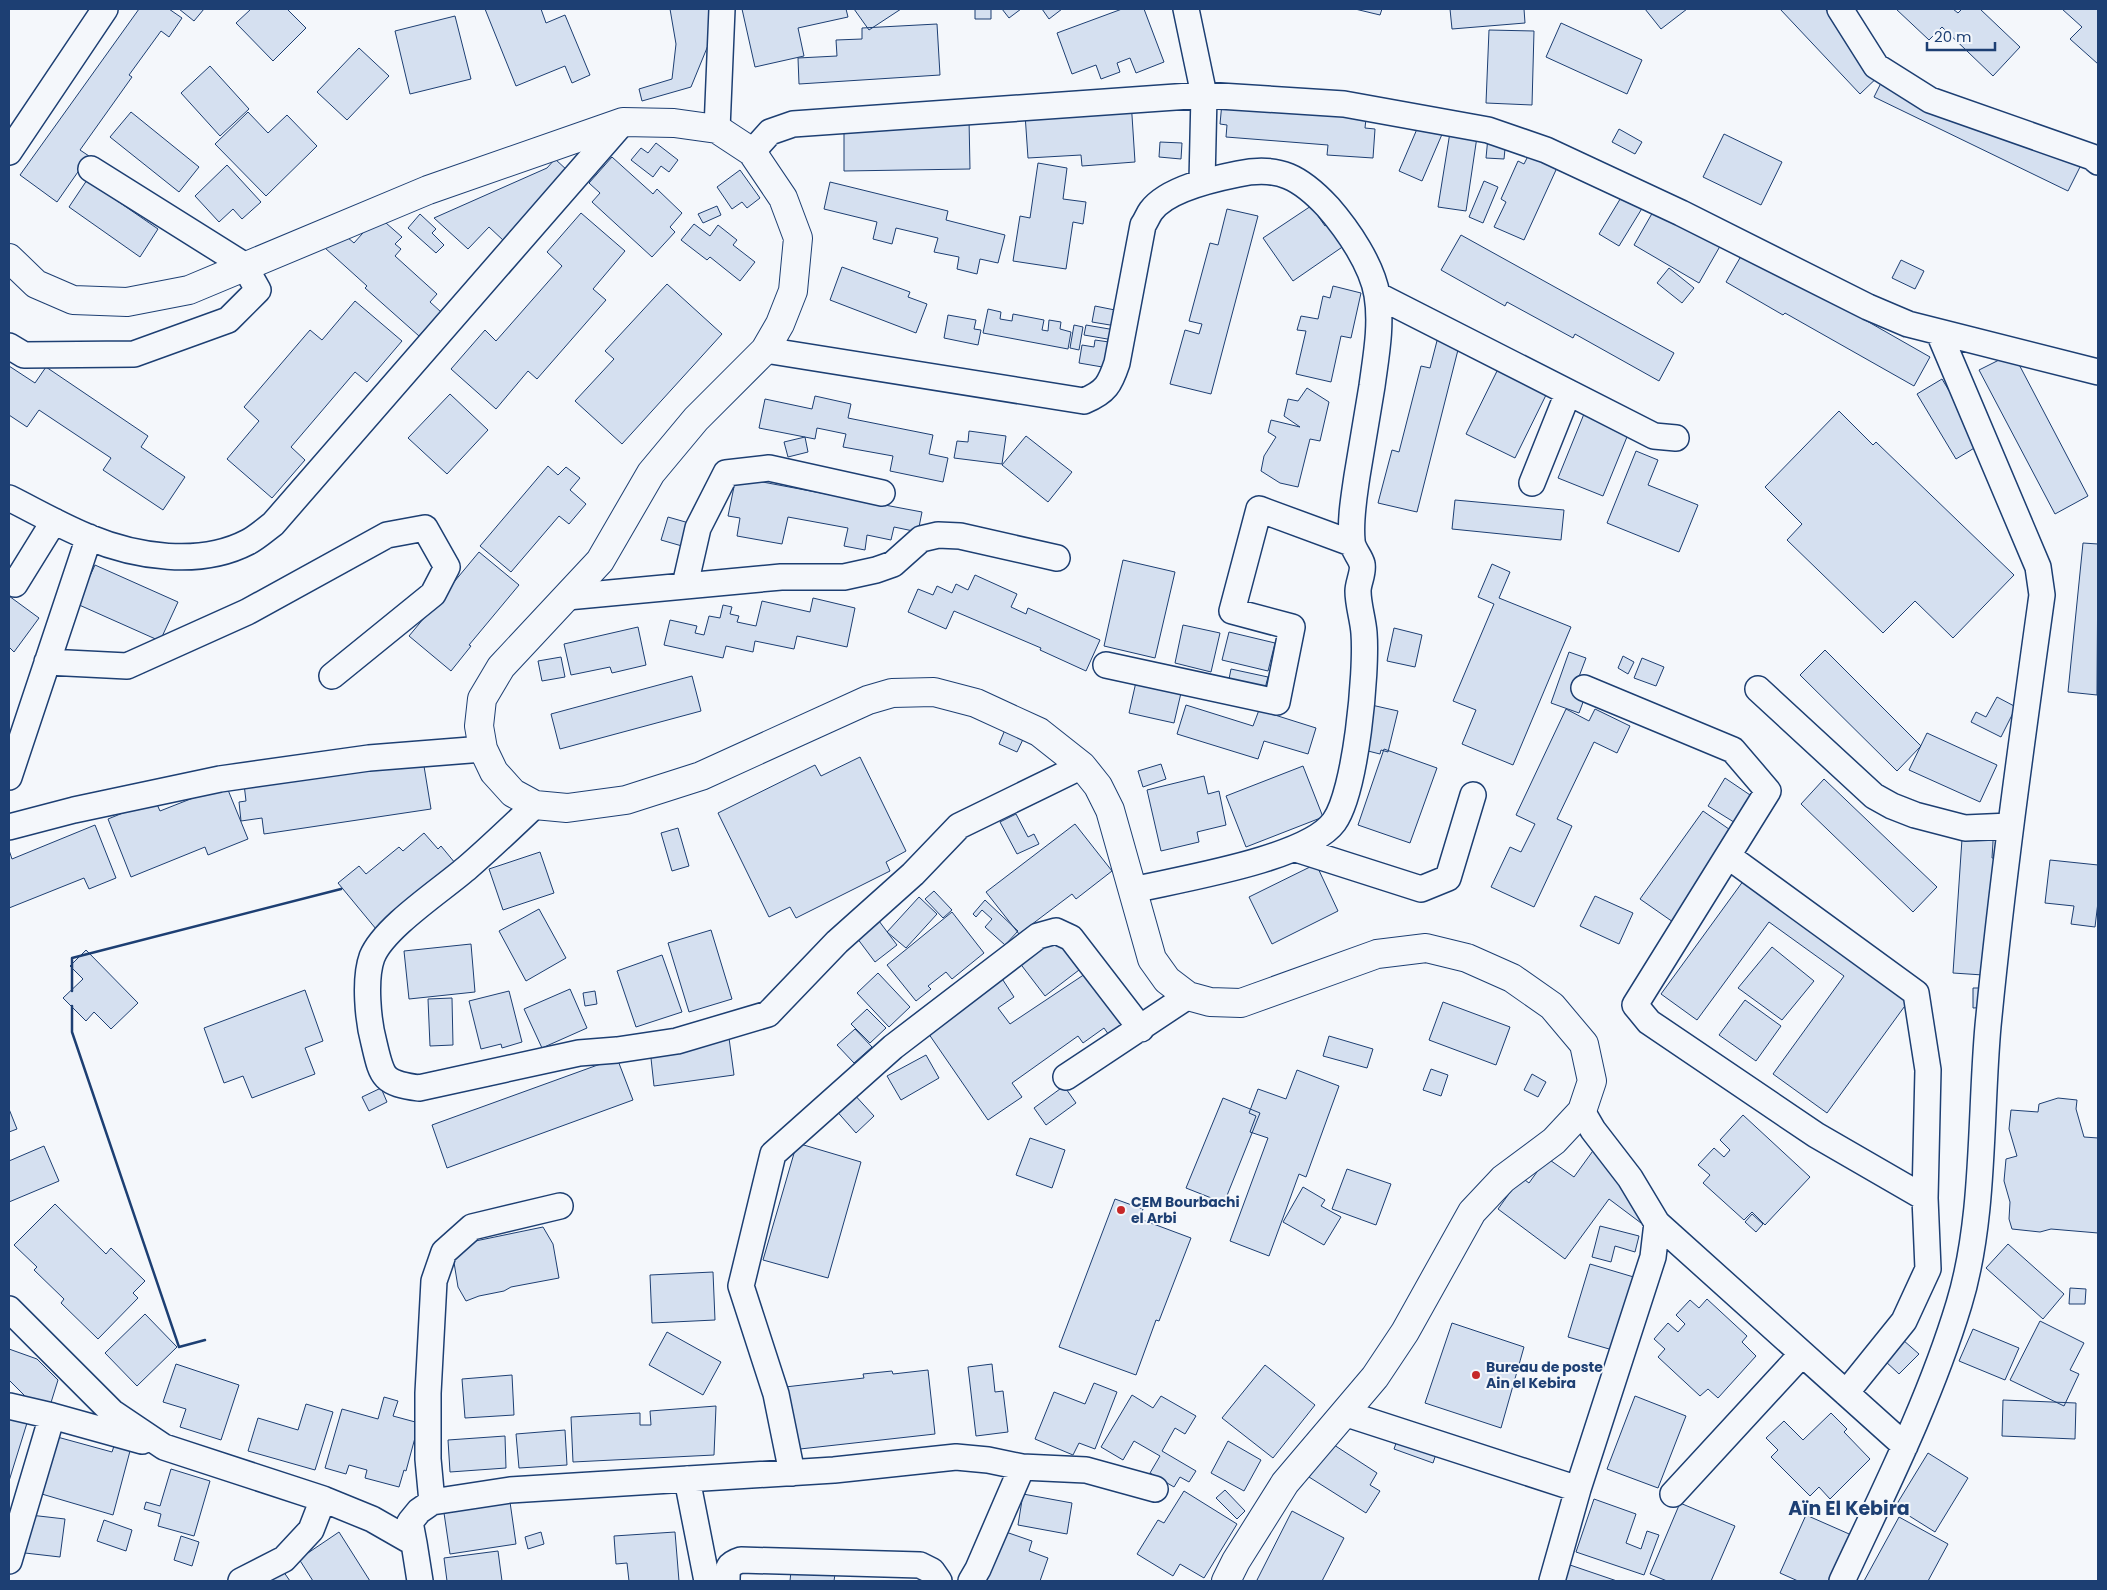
<svg xmlns="http://www.w3.org/2000/svg" width="2107" height="1590" viewBox="0 0 2107 1590" font-family="Poppins,sans-serif">
	<style>
		.building { fill: #d5e0f0; stroke: #1d3f73 }
		.lines { fill: none; stroke-linecap: round; stroke-linejoin: round }
		.minor-casing { stroke: #1d3f73; stroke-width: 28 }
		.major-casing { stroke: #1d3f73; stroke-width: 30 }
		.minor { stroke: #f4f7fb; stroke-width: 25 }
		.major { stroke: #f4f7fb; stroke-width: 28 }
		.wall { stroke: #1d3f73; stroke-width: 2.5 }
		.poi-dot { fill: #c62828; stroke: #f4f7fb; stroke-width: 2 }
		.labels { text-anchor: middle; dominant-baseline: central; stroke-width: 4; stroke-linejoin: round; paint-order: stroke }
		.poi-label { font-size: 14px; font-weight: bold; fill: #1d3f73; stroke: #f4f7fb; text-anchor: start }
		.district-label { font-size: 19px; font-weight: bold; fill: #1d3f73; stroke: #f4f7fb }
	</style>
	<rect width="100%" height="100%" fill="#f4f7fb"/>
	<path class="building" d="M139,9H169L182,18L169,37L161,31L129,75L132,77L80,150L89,156L57,202L20,175Z
		M179,9H204L194,21Z
		M251,9H287L306,28L273,61L236,23Z
		M485,9H541L546,23L565,15L590,75L572,83L565,66L516,86Z
		M670,9H713L709,43L691,87L642,101L639,89L672,79L676,44Z
		M742,9H846L848,17L798,28L804,56L755,67Z
		M854,9H901L869,30Z
		M975,9H991V19H975Z
		M1002,9H1021L1009,18Z
		M1042,9H1062L1049,19Z
		M1122,9H1144L1164,62L1136,73L1130,58L1117,63L1120,72L1101,79L1096,65L1072,74L1057,33Z
		M1355,9H1382L1380,15Z
		M1450,9H1524L1525,23L1452,29Z
		M1645,9H1687L1661,29Z
		M1780,9H1825L1884,71L1860,94Z
		M1896,9H1953L1958,13L1962,9H1980L2020,47L1993,76L1942,27L1929,40Z
		M2062,9H2098V64L2070,39L2082,27Z
		M455,16L471,79L410,94L395,31Z
		M1561,23L1642,60L1627,94L1546,57Z
		M937,24L940,75L799,84L798,58L837,56L836,40L862,39V28Z
		M1489,30L1534,31L1532,105L1486,103Z
		M359,48L389,76L347,120L317,92Z
		M210,66L249,109L220,136L181,93Z
		M1889,67L2083,161L2068,191L1874,97Z
		M1223,92L1367,109L1365,128L1375,129L1373,158L1327,155L1328,145L1226,137L1227,125L1220,124Z
		M1131,100L1135,162L1082,166L1081,155L1028,158L1025,114Z
		M131,112L199,167L179,192L110,137Z
		M248,112L268,133L287,115L317,146L266,196L215,144Z
		M969,119L970,169L844,171V122Z
		M1420,122L1443,132L1422,181L1399,171Z
		M1451,126L1478,130L1466,211L1438,207Z
		M1619,129L1642,142L1635,154L1612,142Z
		M1724,134L1782,162L1761,205L1703,177Z
		M1488,137L1506,139L1504,159L1486,158Z
		M1160,142L1182,143L1181,159L1159,157Z
		M656,143L678,160L669,172L661,166L653,177L631,160L641,148L648,153Z
		M1533,146L1561,159L1524,240L1494,227L1506,202L1501,199L1518,161L1524,164Z
		M612,157L653,194L657,189L682,213L670,227L675,232L652,257L592,202L600,193L589,183Z
		M555,159L568,171L504,241L489,227L468,249L434,218L547,168Z
		M1038,163L1067,168L1063,199L1086,202L1083,224L1073,222L1066,269L1013,261L1020,216L1030,218Z
		M227,165L261,202L242,219L233,209L219,222L195,196Z
		M740,170L760,198L747,208L742,202L732,209L717,187Z
		M87,180L158,229L140,257L69,207Z
		M1484,181L1498,187L1483,223L1469,217Z
		M830,182L948,211L946,220L1005,235L998,263L980,259L977,274L957,269L959,257L934,252L938,238L896,228L892,244L873,239L877,222L824,209Z
		M1628,186L1649,197L1619,246L1599,234Z
		M1662,196L1727,234L1699,283L1634,245Z
		M717,206L721,215L703,223L698,214Z
		M1311,206L1325,226L1335,218L1351,241L1293,281L1263,238Z
		M1227,209L1258,216L1211,394L1170,384L1185,330L1199,334L1202,324L1189,321L1210,243L1218,245Z
		M581,213L625,251L593,289L606,300L537,379L528,371L496,409L451,369L485,330L496,341L562,266L547,252Z
		M420,214L436,229L432,233L444,245L436,253L408,228Z
		M378,216L402,237L395,244L401,249L395,256L437,294L430,302L441,312L419,336L365,288L367,286L325,248L340,231L354,243Z
		M694,224L710,236L718,225L737,240L733,245L755,262L740,281L710,257L707,260L681,240Z
		M1461,235L1674,353L1659,381L1575,334L1573,338L1507,302L1505,306L1441,270Z
		M1744,251L1930,357L1914,386L1785,313L1783,315L1726,282Z
		M1901,260L1924,271L1915,289L1892,278Z
		M842,267L910,292L908,297L927,304L916,333L830,300Z
		M1669,268L1694,288L1682,303L1657,283Z
		M667,284L722,334L622,444L575,401L614,359L605,351Z
		M1333,286L1361,293L1351,338L1341,336L1331,382L1296,374L1306,331L1297,330L1301,316L1318,319L1323,296L1330,298Z
		M355,301L402,341L367,382L355,372L291,447L305,460L272,498L227,459L259,421L244,407L310,330L322,340Z
		M1095,306L1125,312L1122,327L1092,322Z
		M988,309L1001,312L1000,319L1012,321L1013,314L1044,320L1042,330L1048,331L1049,320L1061,322L1060,329L1071,332L1068,349L983,333Z
		M948,315L976,320L974,329L981,330L978,345L944,338Z
		M1074,325L1083,327L1079,350L1070,348Z
		M1086,325L1121,331L1119,341L1084,335Z
		M1439,333L1461,338L1417,512L1378,503L1392,450L1399,452L1421,366L1430,368Z
		M1095,340L1109,342L1114,369L1079,363L1082,345L1094,347Z
		M2013,353L2088,496L2055,514L1979,370Z
		M9,366L35,383L46,367L148,436L141,447L185,477L163,510L103,470L111,458L39,410L27,427L9,415Z
		M1499,367L1548,391L1515,458L1466,434Z
		M1942,379L1981,444L1956,459L1917,394Z
		M1307,388L1329,402L1320,441L1310,439L1298,487L1280,483L1261,471L1264,456L1276,437L1268,432L1271,420L1300,427L1284,416L1288,399L1298,401Z
		M450,394L488,430L447,474L408,438Z
		M815,396L851,404L848,418L933,435L929,454L948,458L943,482L890,471L893,456L843,447L846,434L817,428L815,439L759,428L765,399L812,409Z
		M1586,409L1631,427L1603,496L1558,478Z
		M1839,411L1873,445L1876,442L2014,575L1953,638L1915,601L1883,633L1787,540L1802,524L1765,487Z
		M969,431L1006,436L1002,464L954,458L957,441L968,442Z
		M1026,436L1072,472L1048,502L1002,465Z
		M805,437L808,452L788,457L784,442Z
		M1636,451L1658,460L1648,485L1698,505L1679,552L1607,523Z
		M548,466L558,475L566,467L580,478L570,490L586,504L569,524L559,516L511,572L480,546Z
		M736,477L922,512L918,532L894,527L891,540L867,535L865,550L844,546L848,528L788,517L782,544L737,536L740,518L728,516Z
		M1455,500L1564,510L1561,540L1452,529Z
		M668,517L689,523L682,546L661,540Z
		M2083,543L2098,544L2097,695L2068,692Z
		M479,552L519,585L469,645L471,646L451,671L409,636Z
		M1123,560L1175,572L1155,658L1104,646Z
		M1492,564L1510,572L1499,598L1571,627L1513,765L1462,744L1476,710L1453,701L1494,604L1478,597Z
		M95,565L178,602L160,641L77,604Z
		M975,575L1017,594L1011,607L1026,614L1028,608L1100,640L1086,671L1040,650L1041,648L954,611L946,629L908,612L918,589L933,595L937,586L952,593L956,584L968,590Z
		M9,596L39,618L14,652L9,647Z
		M813,598L855,608L847,647L797,636L794,649L755,641L753,652L726,646L723,658L664,645L670,620L697,626L695,633L704,635L709,616L720,618L723,605L732,607L730,614L739,616L737,622L756,626L762,601L810,612Z
		M1183,625L1220,633L1211,672L1175,663Z
		M638,627L646,665L612,673L610,667L571,675L564,644Z
		M1394,628L1422,635L1415,667L1387,661Z
		M1229,632L1275,643L1268,671L1222,660Z
		M1825,650L1921,746L1897,771L1800,675Z
		M1569,652L1586,658L1574,690L1586,694L1579,713L1551,703Z
		M1623,656L1634,662L1628,674L1618,668Z
		M561,657L565,677L542,681L538,661Z
		M1642,658L1664,667L1656,686L1634,678Z
		M1231,669L1268,677L1264,692L1228,684Z
		M692,676L701,711L560,749L551,714Z
		M1136,682L1181,693L1174,723L1129,713Z
		M1997,697L2016,707L2001,737L1971,722L1976,712L1986,717Z
		M1367,704L1398,711L1388,752L1381,750L1380,754L1356,748Z
		M1186,705L1253,726L1259,710L1316,728L1308,754L1264,741L1258,759L1177,734Z
		M1566,709L1589,721L1595,709L1630,726L1617,753L1594,742L1557,819L1572,826L1534,907L1491,887L1510,847L1521,852L1535,824L1516,815Z
		M1007,725L1026,733L1017,752L999,744Z
		M1927,733L1997,765L1980,802L1909,770Z
		M1384,749L1437,768L1410,843L1358,825Z
		M860,757L906,851L886,862L890,871L796,918L790,907L769,917L718,813L815,765L821,776Z
		M423,760L431,809L264,834L262,818L241,821L239,802L246,801L244,784Z
		M1161,764L1166,779L1143,787L1138,771Z
		M1303,766L1323,817L1246,847L1226,796Z
		M1204,776L1208,794L1219,791L1226,825L1197,832L1199,842L1161,851L1147,790Z
		M1725,778L1753,797L1737,824L1708,806Z
		M1824,779L1937,887L1913,912L1801,804Z
		M226,785L248,839L208,855L205,847L131,877L108,819L155,800L160,811Z
		M1703,811L1736,834L1673,922L1640,899Z
		M1016,814L1028,837L1034,834L1039,844L1017,854L1000,822Z
		M1075,824L1112,871L1076,899L1072,894L1019,934L986,892Z
		M1963,824L1994,826L1992,858L2008,859L1998,976L1953,973Z
		M95,825L116,878L89,889L84,878L9,908V850L12,859Z
		M678,828L689,866L672,871L661,833Z
		M424,833L438,849L441,846L460,869L381,935L338,883L359,866L366,874L399,847L403,851Z
		M540,852L554,893L503,910L489,869Z
		M2050,860L2098,865V902L2095,927L2071,924L2074,906L2045,903Z
		M1316,864L1338,911L1272,944L1249,897Z
		M1749,873L1915,992L1827,1113L1773,1074L1844,976L1769,922L1697,1020L1661,994Z
		M934,891L952,910L943,918L925,899Z
		M1595,896L1633,913L1619,944L1580,926Z
		M919,897L937,914L906,948L887,932Z
		M985,900L1018,931L1005,945L985,927L992,919L982,910L976,917L973,914Z
		M539,909L566,958L526,981L499,931Z
		M952,912L984,953L952,979L946,972L928,986L931,989L916,1001L887,965Z
		M879,921L897,945L875,962L857,938Z
		M711,930L732,999L689,1012L668,943Z
		M1053,935L1079,970L1045,996L1019,962Z
		M471,944L475,992L409,999L404,951Z
		M1772,947L1814,981L1782,1020L1738,988Z
		M86,950L138,1003L111,1029L94,1012L86,1021L63,998L83,979L70,966Z
		M662,955L682,1012L636,1027L617,971Z
		M1088,972L1128,1030L1113,1041L1104,1028L1083,1043L1078,1036L1012,1083L1022,1097L988,1120L924,1027L999,974L1014,997L998,1008L1010,1024Z
		M878,973L910,1007L889,1027L857,993Z
		M1973,988H1992L1993,1007L1973,1008Z
		M570,989L587,1028L542,1048L524,1009Z
		M305,990L323,1041L305,1048L315,1074L252,1098L243,1076L224,1083L204,1028Z
		M509,991L522,1042L502,1048L501,1044L481,1049L469,1001Z
		M595,991L597,1004L585,1006L583,993Z
		M452,998L453,1045L430,1046L428,999Z
		M1745,1000L1781,1026L1756,1061L1719,1035Z
		M1443,1002L1510,1027L1496,1065L1429,1040Z
		M867,1009L886,1028L870,1043L851,1024Z
		M855,1029L872,1047L854,1063L837,1045Z
		M1329,1036L1373,1049L1367,1068L1323,1056Z
		M729,1038L734,1075L654,1086L650,1049Z
		M926,1055L939,1078L901,1100L887,1076Z
		M617,1058L633,1100L447,1168L432,1125Z
		M1431,1069L1448,1075L1441,1096L1423,1090Z
		M1297,1070L1339,1086L1306,1177L1299,1174L1269,1256L1230,1241L1268,1138L1250,1132L1256,1116L1249,1113L1258,1089L1286,1099Z
		M1532,1074L1546,1082L1538,1097L1524,1090Z
		M1064,1086L1076,1103L1046,1125L1034,1108Z
		M381,1088L387,1102L369,1111L362,1097Z
		M852,1092L874,1116L856,1133L834,1108Z
		M1223,1098L1260,1113L1224,1203L1186,1188Z
		M2058,1098L2077,1100L2076,1109L2084,1137L2098,1138V1233L2051,1229L2040,1232L2012,1229L2009,1219L2010,1202L2004,1181L2006,1159L2017,1156L2009,1129L2011,1110L2038,1112L2039,1104Z
		M9,1109L17,1129L9,1132Z
		M1743,1115L1810,1177L1765,1225L1752,1212L1744,1220L1703,1183L1710,1175L1698,1165L1714,1148L1724,1157L1730,1150L1720,1140Z
		M1030,1138L1065,1150L1052,1188L1016,1175Z
		M797,1143L861,1162L828,1278L763,1260Z
		M44,1146L59,1181L9,1202V1161Z
		M1595,1148L1634,1177L1623,1191L1649,1211L1641,1223L1609,1199L1565,1259L1498,1209L1521,1177L1529,1183L1547,1158L1574,1177Z
		M1347,1169L1391,1184L1376,1225L1332,1209Z
		M1303,1187L1325,1200L1321,1206L1341,1217L1324,1245L1283,1222Z
		M1115,1199L1143,1209L1140,1219L1191,1238L1159,1321L1156,1320L1136,1375L1059,1347Z
		M55,1204L106,1254L111,1248L145,1281L133,1293L138,1298L98,1339L61,1303L64,1299L34,1270L37,1267L14,1245Z
		M1752,1214L1763,1224L1756,1232L1745,1222Z
		M1600,1226L1639,1236L1635,1252L1615,1246L1611,1262L1592,1257Z
		M543,1227L553,1244L559,1278L511,1287L504,1291L479,1296L466,1301L458,1287L452,1250L461,1244Z
		M2008,1244L2064,1294L2043,1319L1986,1268Z
		M1590,1264L1637,1278L1616,1351L1568,1337Z
		M713,1272L715,1320L652,1323L650,1275Z
		M2070,1288L2086,1289L2085,1304H2069Z
		M1707,1299L1747,1336L1742,1342L1756,1356L1718,1398L1708,1389L1700,1396L1658,1357L1665,1349L1654,1339L1668,1323L1678,1332L1685,1324L1676,1315L1690,1300L1699,1308Z
		M145,1314L177,1347L137,1386L105,1353Z
		M2040,1321L2084,1343L2070,1370L2079,1374L2064,1406L2010,1380Z
		M1452,1323L1524,1347L1501,1428L1425,1403Z
		M1973,1329L2019,1348L2005,1380L1959,1361Z
		M667,1332L721,1362L703,1395L649,1365Z
		M1903,1340L1919,1354L1899,1374L1884,1360Z
		M9,1349L37,1359L58,1380L49,1409L32,1403L9,1380Z
		M176,1364L239,1385L221,1440L180,1427L186,1409L163,1402Z
		M992,1364L995,1392L1003,1391L1008,1432L976,1436L968,1367Z
		M1265,1365L1315,1405L1273,1458L1222,1418Z
		M928,1370L935,1434L791,1450L785,1387L864,1378L863,1374L892,1371L893,1374Z
		M512,1375L514,1415L465,1418L462,1379Z
		M1094,1383L1117,1392L1095,1449L1079,1443L1073,1455L1035,1439L1054,1392L1085,1404Z
		M1132,1395L1153,1408L1161,1396L1196,1416L1185,1434L1175,1428L1162,1451L1196,1471L1189,1482L1180,1477L1174,1487L1150,1473L1160,1456L1134,1441L1123,1460L1101,1447Z
		M1635,1396L1686,1416L1658,1488L1607,1469Z
		M384,1397L398,1401L393,1416L419,1423L406,1471L404,1470L399,1487L365,1478L367,1470L349,1465L346,1474L325,1468L342,1409L378,1419Z
		M2003,1400L2076,1403L2075,1439L2002,1436Z
		M306,1404L333,1412L315,1470L248,1451L258,1418L298,1430Z
		M716,1406L714,1455L573,1462L571,1417L640,1413V1425H651L650,1411Z
		M1831,1413L1847,1429L1844,1432L1870,1459L1830,1499L1819,1487L1810,1496L1771,1457L1778,1450L1766,1438L1784,1421L1803,1440Z
		M9,1418L27,1423L9,1481Z
		M565,1430L567,1465L519,1468L516,1434Z
		M1400,1432L1439,1445L1433,1463L1394,1449Z
		M50,1435L112,1452L114,1446L130,1451L113,1515L35,1492Z
		M505,1436L506,1468L450,1472L448,1440Z
		M1228,1441L1261,1460L1244,1491L1211,1473Z
		M1331,1443L1377,1473L1370,1485L1380,1491L1366,1513L1309,1477Z
		M1928,1453L1968,1478L1935,1532L1895,1507Z
		M171,1469L210,1481L194,1536L158,1526L161,1514L144,1509L146,1502L160,1506Z
		M1225,1490L1245,1511L1237,1519L1216,1498Z
		M1184,1491L1237,1524L1204,1578L1180,1564L1173,1576L1137,1554L1158,1520L1164,1523Z
		M1023,1494L1072,1503L1067,1534L1018,1525Z
		M1594,1499L1636,1514L1626,1543L1641,1549L1647,1531L1659,1535L1644,1575L1576,1552Z
		M510,1502L516,1544L450,1554L444,1513Z
		M1680,1503L1735,1526L1711,1581H1667L1650,1574Z
		M1292,1511L1344,1538L1322,1581H1260L1257,1580Z
		M30,1515L65,1519L60,1557L25,1553Z
		M1806,1515L1856,1537L1836,1581H1798L1780,1573Z
		M1899,1517L1948,1544L1928,1581H1864Z
		M104,1520L132,1530L126,1551L97,1541Z
		M1000,1530L1032,1541L1029,1551L1048,1558L1040,1581H982Z
		M339,1532L370,1581H313L299,1559Z
		M541,1532L544,1544L528,1549L525,1537Z
		M675,1532L679,1581H629L627,1563L616,1564L614,1536Z
		M181,1536L199,1542L192,1566L174,1560Z
		M498,1551L502,1581H447L444,1558Z
		M1570,1565L1617,1581H1564Z
		M281,1568L290,1581H261Z
		M791,1571L835,1574L834,1581H790Z"/>
	<g class="lines">
		<g class="minor-casing">
			<path id="minor" d="M1186,9L1204,95L1202,182
				M1840,9L1876,66L1930,100L2092,157L2098,162
				M717,129L722,9
				M9,152L105,9
				M752,152L770,132L793,124L1204,95L1344,104L1488,130L1546,150L1681,213L1868,307L1908,324L2098,372
				M1377,295L1654,436L1676,438
				M9,346L24,355L134,354L228,320L258,290L244,265L91,169
				M765,350L1084,401C1106,392 1110,384 1117,363L1143,225C1146,221 1148,215 1151,211C1167,189 1213,179 1238,174C1279,165 1301,178 1328,207C1348,230 1372,265 1377,295C1382,325 1376,356 1372,386C1367,416 1362,446 1357,476C1354,497 1350,519 1352,540C1352,549 1360,556 1362,564C1364,572 1358,583 1358,591C1358,605 1363,619 1364,633C1367,672 1356,792 1334,822C1307,859 1180,879 1133,890
				M1532,483L1568,393
				M9,498C35,511 61,526 88,537C136,557 200,567 248,542C256,538 265,530 273,524L623,122
				M9,581L15,584L54,521
				M685,585L698,528L726,473L769,468L882,493
				M567,597L781,577H844L876,570L893,564L921,539L938,535L960,536L1057,558
				M47,662L127,666L247,612L387,535L425,528L447,567L433,594L332,676
				M1106,665L1277,702L1292,627L1232,611L1259,509L1351,543
				M1584,688L1733,750L1768,791L1635,1005L1649,1022L1816,1135L1925,1198L1928,1269L1904,1321L1846,1393
				M1758,689L1874,796L1892,806L1915,815L1965,828L2010,826
				M9,777L89,537
				M535,805C513,826 491,847 468,867C443,889 384,927 372,957C364,979 368,1021 374,1043C382,1077 382,1083 419,1088L579,1053L617,1050L677,1041L768,1014L837,942L913,874L959,826L1082,766
				M9,827L74,810L220,779L369,758L483,749
				M1296,849L1421,889L1448,878L1473,795
				M1728,856L1916,993L1928,1070L1925,1198
				M1066,1077L1188,996
				M1582,1111L1593,1130L1630,1178L1657,1223L1905,1446
				M9,1309L112,1412L164,1447L323,1499L372,1519L414,1543L420,1581
				M9,1406L52,1416L142,1441
				M1344,1413L1578,1489
				M792,1473L776,1394L741,1286L773,1154L893,1047L1038,936L1056,931L1071,938L1141,1029
				M687,1479L707,1581
				M1673,1494L1802,1354
				M432,1502L428,1459V1393L434,1281L444,1252L472,1227L560,1206
				M414,1543L410,1522L419,1511L432,1502L510,1490L834,1470L956,1457L988,1460L1022,1467L1086,1470L1155,1489
				M9,1561L52,1416
				M241,1581L284,1559L311,1530L323,1499
				M727,1581C727,1568 728,1564 741,1560L920,1565L932,1571L939,1581
				M971,1581L978,1569L1022,1467
				M1552,1581L1578,1489L1653,1257L1657,1223
				M1842,1581C1884,1491 1930,1400 1959,1304C1985,1219 1980,1115 1988,1026C2002,882 2022,739 2042,595L2038,567L1939,333"/>
		</g>
		<g class="major-casing">
			<path id="major" d="M9,258L36,284L73,300L127,302L189,290L428,190L623,122L674,123L717,129L752,152L783,198L798,238L793,291L780,324L765,350L696,419L651,473L600,561L501,667L482,699L479,726L483,749L494,772L513,793L535,805L567,808L626,800L701,776L868,700L892,693L934,692L976,703L1039,732L1082,766L1098,786L1110,810L1152,959L1167,980L1188,996L1210,1002L1241,1003L1377,954L1426,948L1467,958L1512,978L1552,1006L1584,1044L1592,1081L1582,1111L1554,1141L1503,1179L1472,1212L1405,1332L1375,1377L1285,1483L1236,1561L1226,1581"/>
		</g>
		<use href="#minor" class="minor"/>
		<use href="#major" class="major"/>
		<path class="wall" d="M72,991V958L341,889
			M72,1006V1032L179,1347L205,1340"/>
	</g>
	<g class="poi-dot">
		<circle cx="1121" cy="1210" r="5"/>
		<circle cx="1476" cy="1375" r="5"/>
	</g>
	<g class="labels">
		<g class="poi-label">
			<text x="1131" y="1202">CEM Bourbachi<tspan x="1131" dy="16">el Arbi</tspan></text>
			<text x="1486" y="1367">Bureau de poste<tspan x="1486" dy="16">Ain el Kebira</tspan></text>
		</g>
		<g class="district-label">
			<text x="1849" y="1508">Aïn El Kebira</text>
		</g>
	</g>
	<rect width="2107" height="1590" fill="none" stroke="#1d3f73" stroke-width="20"/>
	<path d="M1927 42v8h68v-8" fill="none" stroke="#1d3f73" stroke-width="2.5"/>
	<text x="1934" y="42" font-size="15" fill="#1d3f73" stroke="#f4f7fb" stroke-width="4" paint-order="stroke">20 m</text>
</svg>
